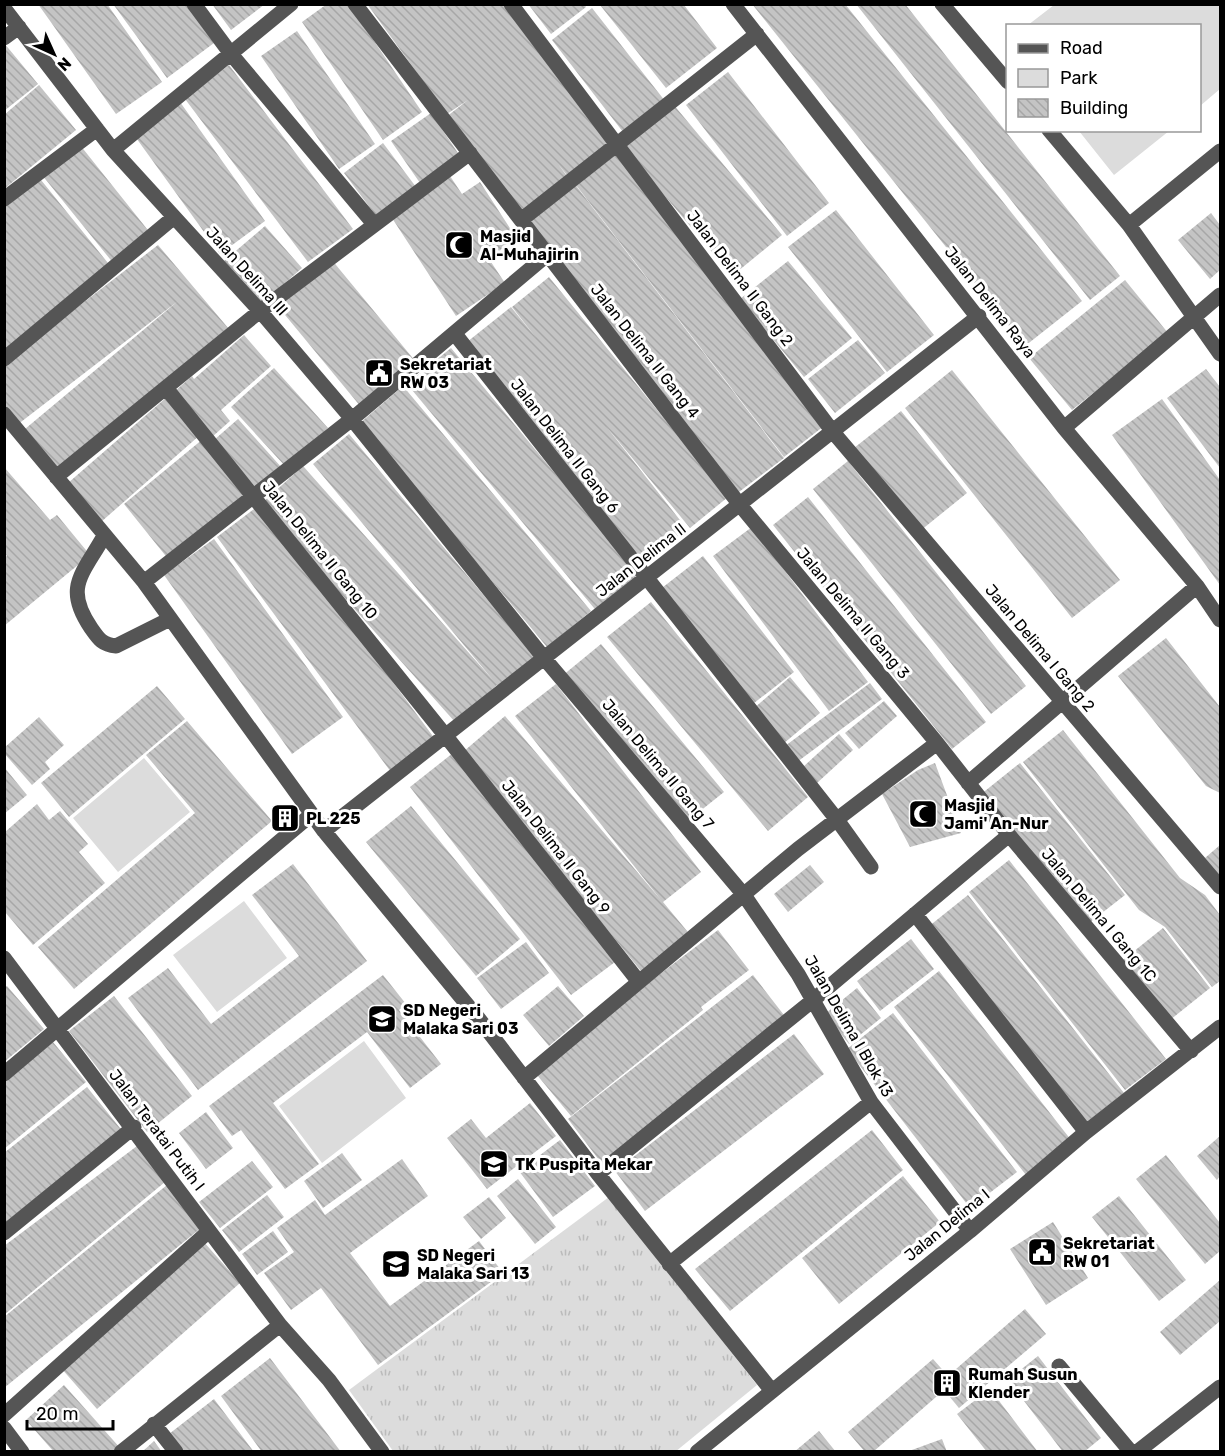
<svg xmlns="http://www.w3.org/2000/svg" width="1225" height="1456" viewBox="0 0 1225 1456" font-family="Rubik,sans-serif">
	<style>
		.grass { fill: url(#grass-tufts) }
		.park { fill: #dcdcdc }
		.building { fill: url(#building-back-hatch) }
		.lines { fill: none; stroke-linecap: round; stroke-linejoin: round }
		.minor { stroke: #555; stroke-width: 15 }
		.labels { text-anchor: middle; dominant-baseline: central; stroke-width: 6; stroke-linejoin: round; paint-order: stroke }
		.poi-label { font-size: 16px; font-weight: bold; fill: #000; stroke: #fff; text-anchor: start }
		.street-label { font-size: 16px; fill: #000; stroke: #fff }
	</style>
	<defs>
		<pattern id="grass-tufts" width="24" height="20" patternUnits="userSpaceOnUse" patternTransform="scale(1.5)"><rect width="24" height="20" fill="#dcdcdc"/><path d="M3 7l-1-3M5 7V3M7 7l1-3M15 17l-1-3M17 17v-4M19 17l1-3" fill="none" stroke="#bbb"/></pattern>
		<pattern id="building-back-hatch" width="6" height="6" patternUnits="userSpaceOnUse" patternTransform="scale(1.5)"><rect width="6" height="6" fill="#c4c4c4"/><path d="M-1 5l2 2M0 0l6 6M5-1l2 2" fill="none" stroke="#a7a7a7"/></pattern>
	</defs>
	<rect width="100%" height="100%" fill="#fff"/>
	<path class="grass" d="M609,1197L757,1385L675,1452L393,1451L349,1390Z"/>
	<path class="park" d="M1054,5H1220V89L1200,106V26L1028,25Z
		M1079,131H1169L1114,175Z
		M144,758L190,812L118,872L73,818Z
		M244,901L287,958L217,1012L173,955Z
		M364,1041L406,1098L322,1163L279,1106Z"/>
	<path class="building" d="M38,4H107L162,82L116,114Z
		M113,4H186L214,43L167,78Z
		M212,4H265L231,30Z
		M327,4H349L422,112L383,140L302,22Z
		M367,4H504L613,147L571,180L558,164L570,180L522,216L446,117L468,100L447,114Z
		M528,4H584L586,7L551,34Z
		M752,4H845L1082,301L1025,346Z
		M856,4H905L1120,276L1090,300Z
		M600,5H684L717,48L666,88Z
		M592,8L665,101L623,132L552,40Z
		M297,31L375,144L339,169L261,56Z
		M4,43L38,84L4,111Z
		M229,65L353,229L308,262L185,99Z
		M728,72L829,203L787,236L686,105Z
		M39,85L76,130L4,189V115Z
		M180,102L265,221L220,254L134,135Z
		M673,104L782,235L732,276L623,146Z
		M431,113L460,156L420,183L391,141Z
		M383,143L416,187L377,217L344,173Z
		M80,145L151,234L114,264L42,175Z
		M617,153L824,426L784,457L576,185Z
		M37,175L112,268L4,357V200Z
		M450,176L462,194L480,182L517,239L500,250L503,255L491,262L505,283L456,316L390,215Z
		M574,183L784,458L735,495L525,220Z
		M836,210L934,335L887,372L788,247Z
		M1211,213L1220,225V270L1210,279L1178,240Z
		M265,226L302,268L261,304L224,261Z
		M158,245L229,329L61,471L25,429L178,301L17,425L4,409V364Z
		M331,259L416,362L361,407L276,304Z
		M788,261L852,338L804,377L740,299Z
		M549,277L728,497L690,528L605,425L687,529L644,564L467,342L511,307L537,339L512,307Z
		M1125,280L1168,333L1072,410L1029,358Z
		M244,335L271,366L221,410L230,421L212,437L174,392L192,376L194,379Z
		M858,340L885,373L835,413L808,379Z
		M451,348L642,578L599,614L407,384Z
		M274,368L328,428L285,466L231,407Z
		M1206,369L1220,387V468L1167,398Z
		M952,370L1120,580L1072,618L905,408Z
		M403,386L591,611L547,647L360,423Z
		M167,397L200,435L101,522L68,483Z
		M1162,399L1220,480V585L1112,435Z
		M901,411L967,493L920,531L854,448Z
		M238,419L282,468L257,489L214,440Z
		M349,434L536,658L500,688L497,685L455,722L261,504L303,466L493,680L313,464Z
		M203,439L249,495L169,560L124,504Z
		M848,461L1026,686L991,714L813,489Z
		M4,467L50,520L57,515L90,555L4,626V558L7,556L4,552Z
		M808,497L986,722L952,749L773,525Z
		M258,506L298,554L435,739L391,772L217,537Z
		M752,527L868,682L829,711L713,556Z
		M214,539L343,717L292,754L164,575Z
		M703,556L794,672L749,707L658,591Z
		M651,602L808,797L768,831L607,637Z
		M1166,638L1220,707V793L1206,786L1118,676Z
		M601,644L724,792L684,824L562,676Z
		M790,677L820,713L783,744L753,709Z
		M870,683L882,699L797,762L785,746Z
		M556,684L701,872L663,902L692,937L645,976L463,752L505,716L661,900L515,716Z
		M157,686L185,719L69,817L41,783Z
		M884,701L897,716L859,749L845,733Z
		M39,717L64,745L45,762L50,769L32,785L4,753V748Z
		M187,721L272,821L74,989L38,947L195,813L146,755Z
		M1063,730L1180,878L1205,895L1220,915V981L1212,987L1165,927L1139,910L1023,762Z
		M839,734L853,750L817,783L803,767Z
		M453,753L615,962L571,995L410,787Z
		M935,763L961,833L910,847L882,794L918,770Z
		M1020,763L1125,895L1084,927L980,795Z
		M4,767L27,795L4,814Z
		M37,804L49,820L60,811L88,844L79,852L105,883L33,945L5,912V832Z
		M285,804L299,821L285,832L272,815Z
		M411,806L520,939L476,976L366,842Z
		M1220,845V877L1205,858Z
		M1009,860L1166,1059L1125,1090L969,892Z
		M293,864L367,961L198,1090L128,998L168,968L211,1024L299,956L252,895Z
		M810,865L824,882L788,912L774,894Z
		M968,895L1124,1093L1084,1124L928,927Z
		M1163,928L1210,988L1170,1020L1123,960Z
		M718,930L749,970L701,1007L703,1010L571,1116L537,1075L627,999Z
		M911,939L934,969L880,1011L857,981Z
		M526,942L549,973L501,1009L477,978Z
		M939,971L1071,1140L1026,1175L894,1007Z
		M383,975L406,1004L399,1010L441,1064L410,1088L367,1032L273,1103L319,1164L285,1189L241,1130L232,1136L209,1106Z
		M753,975L787,1019L602,1164L568,1119Z
		M7,986L44,1029L4,1062V988Z
		M558,986L584,1016L549,1046L523,1015Z
		M857,988L881,1018L849,1044L825,1014Z
		M114,996L192,1096L147,1132L69,1031Z
		M893,1013L1017,1172L970,1208L847,1049Z
		M794,1034L824,1074L645,1211L615,1171Z
		M53,1042L86,1082L4,1149V1082Z
		M87,1087L124,1133L4,1227V1153Z
		M530,1103L556,1136L487,1189L447,1138L471,1119L486,1138Z
		M206,1112L233,1148L206,1169L179,1133Z
		M872,1130L903,1170L730,1311L695,1269Z
		M1220,1136V1176L1217,1180L1197,1156Z
		M560,1140L595,1186L553,1217L519,1171Z
		M137,1146L165,1182L4,1315V1246Z
		M342,1153L362,1180L323,1208L304,1181Z
		M1166,1155L1220,1223V1251L1205,1264L1136,1179Z
		M402,1159L428,1196L350,1253L390,1306L479,1241L503,1273L378,1365L321,1288L291,1310L264,1273L294,1252L277,1228L315,1200L325,1215Z
		M252,1161L273,1187L220,1228L199,1202Z
		M903,1176L940,1222L839,1304L802,1258Z
		M518,1179L556,1227L535,1244L497,1196Z
		M167,1185L201,1228L4,1388V1317Z
		M267,1195L284,1217L239,1252L222,1230Z
		M1119,1196L1186,1280L1159,1301L1092,1217Z
		M489,1197L506,1218L481,1239L463,1217Z
		M1053,1222L1088,1278L1046,1305L1010,1249Z
		M273,1231L288,1252L257,1275L242,1254Z
		M203,1241L240,1283L97,1409L61,1368Z
		M1220,1280V1321L1180,1355L1160,1332Z
		M1025,1309L1046,1334L959,1408L944,1390L873,1452H865L848,1432L933,1359L948,1376Z
		M1038,1356L1101,1438L1084,1452H1063L1008,1380Z
		M270,1358L329,1436L341,1452H262L254,1441L221,1396Z
		M64,1385L121,1449L117,1452H54L26,1420Z
		M990,1389L1038,1452H987L957,1414Z
		M214,1399L254,1452H183L169,1434Z
		M819,1431L836,1452H794Z
		M942,1439L947,1452H909V1451Z
		M154,1441L162,1452H142Z"/>
	<g class="lines">
		<path class="minor" d="M194,4L231,54L373,223
			M355,4L740,505L937,743L1009,835L1191,1051
			M511,4L833,432L1220,887
			M733,4L1064,428L1197,586L1220,620
			M942,4L1008,82
			M4,8L113,150L260,311L352,419L544,658L744,895L798,974L871,1102L970,1231
			M4,38L19,27
			M1049,130L1129,225L1220,354
			M113,150L291,4
			M4,199L97,129
			M521,220L757,34
			M1129,225L1220,151
			M455,334L838,821L871,867
			M4,359L173,218
			M166,388L445,735L639,982
			M4,414L144,582L324,831L479,1019L598,1174L772,1391
			M1064,428L1220,295
			M56,477L260,311L470,153
			M104,536C83,574 63,587 91,628C98,638 102,645 116,646L170,619
			M144,582L352,419L548,254
			M968,783L1197,586
			M324,831L979,316
			M915,914L1086,1132
			M4,958L280,1325L329,1380L382,1452
			M4,1074L312,814
			M524,1078L798,849L937,743
			M598,1174L812,1001L1009,835
			M4,1233L134,1127
			M669,1264L871,1102
			M1059,1366L1131,1452
			M4,1415L209,1231
			M154,1424L176,1452
			M4,1428L22,1452
			M121,1452L280,1325
			M697,1452L970,1231L1086,1132L1220,1027
			M1137,1452L1220,1387"/>
	</g>
	<defs>
		<g id="mosque-square" transform="scale(1.5)"><rect x="-9" y="-9" width="18" height="18" rx="4" fill="#000" stroke="#fff"/><path d="M3.5-4.9A6 6 0 1 0 3.5 4.9A5 5 0 1 1 3.5-4.9Z" fill="#fff"/></g>
		<g id="civic-square" transform="scale(1.5)"><rect x="-9" y="-9" width="18" height="18" rx="4" fill="#000" stroke="#fff"/><path d="M-.6-6.5H3V-4.5H.6V-3L4-1V1h2V6H-6V1h2V-1L-.6-3ZM-1.2 2.5V6h2.4V2.5Z" fill="#fff"/></g>
		<g id="building-square" transform="scale(1.5)"><rect x="-9" y="-9" width="18" height="18" rx="4" fill="#000" stroke="#fff"/><path d="M-4-6H4V6H1V3H-1V6H-4ZM-2.5-4.3h1.7v1.8h-1.7ZM.8-4.3h1.7v1.8H.8ZM-2.5-1h1.7V.8h-1.7ZM.8-1h1.7V.8H.8Z" fill="#fff"/></g>
		<g id="school-square" transform="scale(1.5)"><rect x="-9" y="-9" width="18" height="18" rx="4" fill="#000" stroke="#fff"/><path d="M0-5L7-2L0 1L-7-2ZM-4 1L0 2.5L4 1V4Q0 6-4 4Z" fill="#fff"/></g>
	</defs>
	<g fill-rule="evenodd">
		<use href="#mosque-square" x="459" y="245"/>
		<use href="#civic-square" x="379" y="373"/>
		<use href="#mosque-square" x="923" y="814"/>
		<use href="#building-square" x="285" y="818"/>
		<use href="#school-square" x="382" y="1019"/>
		<use href="#school-square" x="494" y="1164"/>
		<use href="#civic-square" x="1042" y="1252"/>
		<use href="#school-square" x="396" y="1264"/>
		<use href="#building-square" x="947" y="1383"/>
	</g>
	<g class="labels">
		<g class="poi-label">
			<text x="480" y="236">Masjid<tspan x="480" dy="18">Al-Muhajirin</tspan></text>
			<text x="400" y="364">Sekretariat<tspan x="400" dy="18">RW 03</tspan></text>
			<text x="944" y="805">Masjid<tspan x="944" dy="18">Jami' An-Nur</tspan></text>
			<text x="306" y="818">PL 225</text>
			<text x="403" y="1010">SD Negeri<tspan x="403" dy="18">Malaka Sari 03</tspan></text>
			<text x="515" y="1164">TK Puspita Mekar</text>
			<text x="1063" y="1243">Sekretariat<tspan x="1063" dy="18">RW 01</tspan></text>
			<text x="417" y="1255">SD Negeri<tspan x="417" dy="18">Malaka Sari 13</tspan></text>
			<text x="968" y="1374">Rumah Susun<tspan x="968" dy="18">Klender</tspan></text>
		</g>
		<g class="street-label">
			<text transform="translate(247 271) rotate(48)">Jalan Delima III</text>
			<text transform="translate(740 278) rotate(53)">Jalan Delima II Gang 2</text>
			<text transform="translate(990 302) rotate(52)">Jalan Delima Raya</text>
			<text transform="translate(645 351) rotate(52)">Jalan Delima II Gang 4</text>
			<text transform="translate(565 446) rotate(52)">Jalan Delima II Gang 6</text>
			<text transform="translate(320 550) rotate(51)">Jalan Delima II Gang 10</text>
			<text transform="translate(641 560) rotate(-38)">Jalan Delima II</text>
			<text transform="translate(853 613) rotate(50)">Jalan Delima II Gang 3</text>
			<text transform="translate(1040 648) rotate(50)">Jalan Delima I Gang 2</text>
			<text transform="translate(658 764) rotate(50)">Jalan Delima II Gang 7</text>
			<text transform="translate(556 847) rotate(52)">Jalan Delima II Gang 9</text>
			<text transform="translate(1099 915) rotate(50)">Jalan Delima I Gang 1C</text>
			<text transform="translate(849 1026) rotate(60)">Jalan Delima I Blok 13</text>
			<text transform="translate(157 1130) rotate(53)">Jalan Teratai Putih I</text>
			<text transform="translate(947 1225) rotate(-39)">Jalan Delima I</text>
		</g>
	</g>
	<rect width="1225" height="1456" fill="none" stroke="#000000" stroke-width="12"/>
	<rect x="1006" y="24" width="195" height="108" fill="#ffffff" stroke="#999999" stroke-width="1.5"/>
	<rect x="1018" y="44" width="30" height="9" fill="#555555" stroke="#999999" stroke-width="1.5"/>
	<text x="1060" y="54" font-size="18" fill="#000000">Road</text>
	<rect x="1018" y="69" width="30" height="18" fill="#dcdcdc" stroke="#999999" stroke-width="1.5"/>
	<text x="1060" y="84" font-size="18" fill="#000000">Park</text>
	<rect x="1018" y="99" width="30" height="18" fill="url(#building-back-hatch)" stroke="#999999" stroke-width="1.5"/>
	<text x="1060" y="114" font-size="18" fill="#000000">Building</text>
	<g transform="translate(54 54) rotate(135)" stroke="#ffffff" stroke-width="4.5" paint-order="stroke">
	<path d="M0-4.5L10 22L0 15L-10 22Z" fill="#000000"/>
	<text y="-9" font-size="16" font-weight="bold" text-anchor="middle" fill="#000000">N</text>
	</g>
	<path d="M27 1420v9h86v-9" fill="none" stroke="#000000" stroke-width="3"/>
	<text x="36" y="1420" font-size="18" fill="#000000" stroke="#ffffff" stroke-width="4.5" paint-order="stroke">20 m</text>
</svg>
